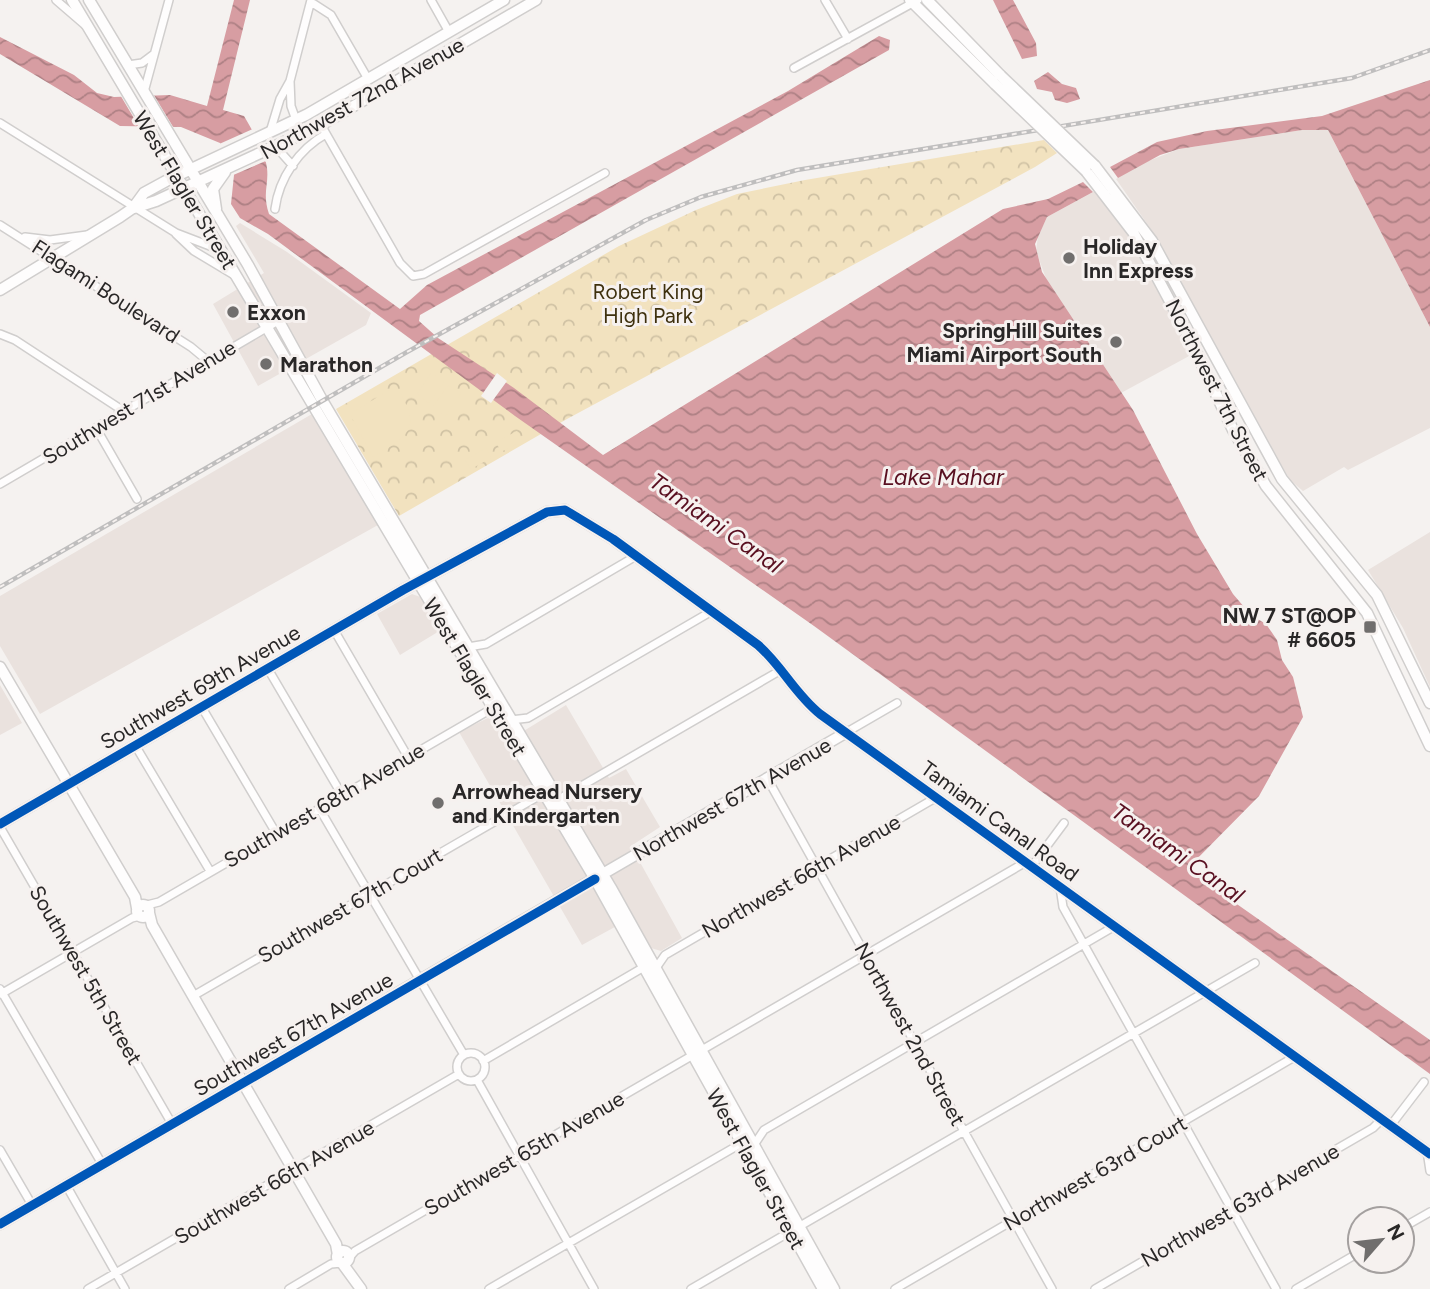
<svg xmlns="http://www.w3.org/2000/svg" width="1430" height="1289" viewBox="0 0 1430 1289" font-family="Figtree,sans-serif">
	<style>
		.built { fill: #eae2de }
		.park { fill: url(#park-crowns) }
		.pitch { fill: #f2e2bf }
		.water { fill: url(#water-waves) }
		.pier { fill: #f5f2f0 }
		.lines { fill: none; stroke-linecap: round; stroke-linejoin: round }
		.street-casing { stroke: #d0cecd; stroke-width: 10 }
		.secondary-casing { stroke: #d0cecd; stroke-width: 13 }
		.street { stroke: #fefdfd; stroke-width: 7 }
		.secondary { stroke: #fefdfd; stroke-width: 10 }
		.rail-casing { stroke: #bfbebe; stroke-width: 4.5 }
		.rail { stroke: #f6f1ef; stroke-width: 2; stroke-dasharray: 5; stroke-linecap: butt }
		.secondary-bridge-casing { stroke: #d0cecd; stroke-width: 13; stroke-linecap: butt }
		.secondary-bridge { stroke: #fefdfd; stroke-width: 10 }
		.cycleway-casing { stroke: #f6f1ef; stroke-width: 13 }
		.cycleway { stroke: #0057b8; stroke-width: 9 }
		.poi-dot { fill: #706e6d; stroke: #f6f1ef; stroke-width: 2.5 }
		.labels { text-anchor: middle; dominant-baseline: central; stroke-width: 6; stroke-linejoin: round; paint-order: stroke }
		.street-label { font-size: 21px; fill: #292727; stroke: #f6f1ef }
		.poi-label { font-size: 21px; font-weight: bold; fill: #292727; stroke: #f6f1ef; text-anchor: start }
		.park-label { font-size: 21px; fill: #3e300e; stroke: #f6f1ef }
		.water-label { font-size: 23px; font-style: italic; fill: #590f20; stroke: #f6f1ef }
	</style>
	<defs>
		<pattern id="park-crowns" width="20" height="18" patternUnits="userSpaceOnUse" patternTransform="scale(1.75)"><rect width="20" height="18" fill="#f2e2bf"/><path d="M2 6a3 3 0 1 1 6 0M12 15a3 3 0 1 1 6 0" fill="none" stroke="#d0c2a4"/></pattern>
		<pattern id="water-waves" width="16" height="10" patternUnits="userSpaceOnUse" patternTransform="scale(1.75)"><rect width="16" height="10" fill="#d79da2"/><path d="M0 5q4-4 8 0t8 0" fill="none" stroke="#ae8084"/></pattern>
	</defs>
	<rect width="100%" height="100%" fill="#f5f2f0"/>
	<path class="built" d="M1302,130H1328L1430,327V428L1348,470L1344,467L1303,491L1290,480L1276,456L1157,238L1116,179L1138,165L1179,149Z
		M1097,190L1126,229L1191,355L1121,393L1048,284L1036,251L1038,236L1047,217Z
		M240,223L287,252L371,313L366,325L258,386L213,304L264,273L236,226Z
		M312,414L378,525L40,714L0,646V596Z
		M1430,532V687L1403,628L1368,570Z
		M412,594L423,598L441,630L400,655L377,614Z
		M0,685L22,723L0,735Z
		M566,705L609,778L626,769L660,827L631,846L682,938L661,951L651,948L633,917L582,945L459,732L492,716L509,740Z"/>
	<path class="park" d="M1044,140L1057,153L1035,167L567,419L399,516L336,409L619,246L696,210L737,194L805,180Z"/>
	<path class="pitch" d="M431,373L444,382L429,403L417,394Z
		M448,385L461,393L446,416L433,407Z
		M396,386C422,428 411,434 373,457L351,416L353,412Z
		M517,431L522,441L501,452L496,442Z
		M486,448L491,458L471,469L465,460Z"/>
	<path class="water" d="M234,0H250L223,110L244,116C252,130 265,151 267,168C269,185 262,193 269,214L400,309L427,285L788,91L879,36L890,40L889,50L420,315L419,321L438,338L514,388L603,455L1003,209L1048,199L1083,182L1093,192L1047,217L1035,244L1042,272L1133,410L1197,534L1233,594L1251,615L1266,624L1277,640L1282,660L1293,677L1303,717L1259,796L1187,869L1430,1040V1074L814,626L515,416L268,234L240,218L231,204L234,175L229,156L220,143L181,127L120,126L0,54V37L74,75L97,93L114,97L170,95L207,106Z
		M993,0H1013L1036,43L1037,56L1022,59Z
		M1048,72L1062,84L1076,88L1080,99L1067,103L1055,100L1052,92L1037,89L1034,81Z
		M1430,80V327L1328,130H1302L1179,149L1160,155L1118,178L1110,167L1157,142L1207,131L1322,116Z"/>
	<path class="pier" d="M152,92L175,130H141L119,93Z
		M255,128L268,160L231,176L226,157L217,145Z
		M497,373L507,381L491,403L481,396Z"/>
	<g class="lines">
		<g class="street-casing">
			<path id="street" d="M56,0L85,25
				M431,0L449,32
				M825,0L848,39
				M311,2L331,15L368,79
				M128,65L142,63L154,54
				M794,68L918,0
				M290,81L291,106L296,120
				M144,92L169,0
				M0,123L176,233L223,251
				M321,125L400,263L413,276L424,274L605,173
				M270,132L280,99L290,81L311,0
				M276,147L293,166
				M275,209C279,178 299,149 326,134
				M0,225L191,347L209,362
				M176,234L194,251L234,275
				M25,237L50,240L87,235
				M0,334L15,340L125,412
				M96,428L137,499
				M0,484L278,321
				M334,630L408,757
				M468,647L486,644L636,556
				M268,669L342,795
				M201,706L276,833
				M511,720L528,718L712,611
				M847,732L897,703
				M135,745L210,871
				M767,778L1052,1289
				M559,799L781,670
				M319,808L464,1055
				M0,827L172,1124
				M1032,866L1064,823
				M1060,887L1063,907L1276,1289
				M147,905L159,902L493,708
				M656,968L665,955L937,797
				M0,989L102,1164
				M1,994L132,918L140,916
				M193,996L544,793
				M457 1067a14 14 0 1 1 28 0a14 14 0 1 1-28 0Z
				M483,1061L644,967
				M477,1080L594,1289
				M1391,1125L1424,1082
				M754,1145L764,1130L1115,926
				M0,1150L32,1205
				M1427,1151L1430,1171
				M66,1185L125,1289
				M1402,1228L1430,1212
				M349,1258L355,1251L1026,862
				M88,1289L459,1074
				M289,1289L331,1264L342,1263
				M489,1289L742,1143
				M691,1289L1255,963
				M895,1289L1296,1056
				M1095,1289L1373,1128L1382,1119
				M1296,1289L1360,1252"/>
		</g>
		<g class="secondary-casing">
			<path id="secondary" d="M72,0L595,879L823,1289
				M89,0L248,265L322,400L611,888L834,1289
				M910,0L995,84
				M927,0L1001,76
				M1095,166L1152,241L1282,479L1377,595L1430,703
				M1086,171L1133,232L1190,339L1233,430L1266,486L1367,613L1430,746
				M134,208L156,201L321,125L536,0
				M216,209L213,189L225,172
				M0,290L120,217L133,208L144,193L166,181L306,115L504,0
				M0,667L135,897L137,908
				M0,824L403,590L547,512L565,510L613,539L758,645C782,666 795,694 820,714L1430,1154
				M137 911a6 6 0 1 1 12 0a6 6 0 1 1-12 0Z
				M149,913L152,925L336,1244L338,1255
				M0,1224L847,732
				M337 1257a6 6 0 1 1 12 0a6 6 0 1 1-12 0Z
				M342,1263L361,1289"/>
		</g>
		<use href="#street" class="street"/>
		<use href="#secondary" class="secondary"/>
		<g class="rail-casing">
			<path id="rail" d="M0,587L407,352L646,220L701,197L797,170L1352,78L1430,50"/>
		</g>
		<use href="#rail" class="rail"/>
		<g class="secondary-bridge-casing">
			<path id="secondary-bridge" d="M1001,76L1095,166
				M995,84L1086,171"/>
		</g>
		<use href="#secondary-bridge" class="secondary-bridge"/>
		<g class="cycleway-casing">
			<path id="cycleway" d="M0,824L403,590L547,512L565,510L613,539L758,645C782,666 795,694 820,714L1430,1154
				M0,1224L595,879"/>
		</g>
		<use href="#cycleway" class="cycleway"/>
	</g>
	<g class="poi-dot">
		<circle cx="1069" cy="258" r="7"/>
		<circle cx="233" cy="312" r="7"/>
		<circle cx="1116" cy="342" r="7"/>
		<circle cx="266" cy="364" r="7"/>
		<rect x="1363" y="620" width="14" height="14" rx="3.5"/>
		<circle cx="438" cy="803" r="7"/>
	</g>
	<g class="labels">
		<g class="street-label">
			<text transform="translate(362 98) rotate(-29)">Northwest 72nd Avenue</text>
			<text transform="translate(185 190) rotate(59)">West Flagler Street</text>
			<text transform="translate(106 291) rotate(33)">Flagami Boulevard</text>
			<text transform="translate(1217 390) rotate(63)">Northwest 7th Street</text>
			<text transform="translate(139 402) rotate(-31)">Southwest 71st Avenue</text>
			<text transform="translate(475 677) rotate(59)">West Flagler Street</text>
			<text transform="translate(200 687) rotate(-30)">Southwest 69th Avenue</text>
			<text transform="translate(732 799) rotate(-30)">Northwest 67th Avenue</text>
			<text transform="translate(324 805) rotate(-30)">Southwest 68th Avenue</text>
			<text transform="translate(1000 821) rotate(36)">Tamiami Canal Road</text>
			<text transform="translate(801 876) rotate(-30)">Northwest 66th Avenue</text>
			<text transform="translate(350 905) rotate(-30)">Southwest 67th Court</text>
			<text transform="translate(86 975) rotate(60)">Southwest 5th Street</text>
			<text transform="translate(293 1034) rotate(-30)">Southwest 67th Avenue</text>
			<text transform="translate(910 1034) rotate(61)">Northwest 2nd Street</text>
			<text transform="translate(524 1153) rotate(-30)">Southwest 65th Avenue</text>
			<text transform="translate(756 1169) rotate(61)">West Flagler Street</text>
			<text transform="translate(1095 1173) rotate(-30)">Northwest 63rd Court</text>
			<text transform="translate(274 1182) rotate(-30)">Southwest 66th Avenue</text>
			<text transform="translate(1240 1205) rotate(-30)">Northwest 63rd Avenue</text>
		</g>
		<g class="poi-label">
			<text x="1083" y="246">Holiday<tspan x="1083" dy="24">Inn Express</tspan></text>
			<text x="247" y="312">Exxon</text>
			<text x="1102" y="330" text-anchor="end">SpringHill Suites<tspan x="1102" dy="24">Miami Airport South</tspan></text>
			<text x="280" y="364">Marathon</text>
			<text x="1356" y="615" text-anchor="end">NW 7 ST@OP<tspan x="1356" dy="24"># 6605</tspan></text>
			<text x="452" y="791">Arrowhead Nursery<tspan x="452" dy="24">and Kindergarten</tspan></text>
		</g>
		<g class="park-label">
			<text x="648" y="291">Robert King<tspan x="648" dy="24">High Park</tspan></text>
		</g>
		<g class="water-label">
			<text x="943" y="477">Lake Mahar</text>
			<text transform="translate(716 523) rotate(35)">Tamiami Canal</text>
			<text transform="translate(1178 853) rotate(35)">Tamiami Canal</text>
		</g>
	</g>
	<g transform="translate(1381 1240) rotate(62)"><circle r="33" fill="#f6f1ef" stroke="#a4a09f" stroke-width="2"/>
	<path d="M0-5L12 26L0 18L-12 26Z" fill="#706e6d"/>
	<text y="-10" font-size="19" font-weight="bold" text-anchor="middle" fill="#292727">N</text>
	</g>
</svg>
